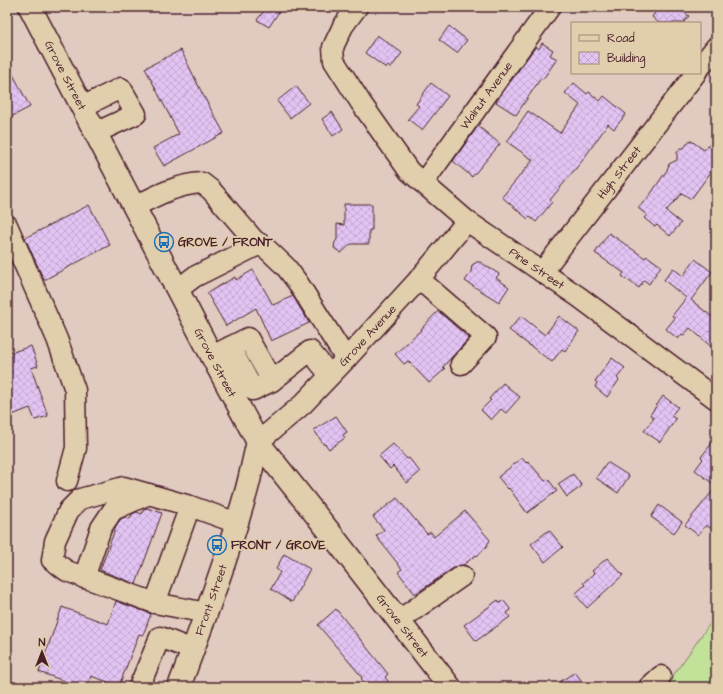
<svg xmlns="http://www.w3.org/2000/svg" width="723" height="694" viewBox="0 0 723 694" font-family="'Architects Daughter',sans-serif">
	<style>
		.green { fill: #c2e199; stroke: #868062 }
		.building { fill: url(#building-cross-hatch); stroke: #4a1f2b }
		.lines { fill: none; stroke-linecap: round; stroke-linejoin: round }
		.minor-casing { stroke: #4a1f2b; stroke-width: 23 }
		.major-casing { stroke: #4a1f2b; stroke-width: 25 }
		.minor { stroke: #e1ceac; stroke-width: 20 }
		.major { stroke: #e1ceac; stroke-width: 22 }
		.labels { text-anchor: middle; dominant-baseline: central; stroke-width: 3.5; stroke-linejoin: round; paint-order: stroke }
		.street-label { font-size: 12px; fill: #4a1f2b; stroke: #e1ceac }
		.poi-label { font-size: 12px; font-weight: bold; fill: #4a1f2b; stroke: #e1ceac; text-anchor: start }
	</style>
	<defs>
		<pattern id="building-cross-hatch" width="8" height="8" patternUnits="userSpaceOnUse"><rect width="8" height="8" fill="#e2c4f2"/><path d="M0 0l8 8M0 8l8-8" fill="none" stroke="#c3a8d0"/></pattern>
	</defs>
	<rect width="100%" height="100%" fill="#e1cbc1"/>
	<filter id="ink" filterUnits="userSpaceOnUse"><feTurbulence type="fractalNoise" baseFrequency=".025" numOctaves="2"/><feDisplacementMap in="SourceGraphic" scale="8" xChannelSelector="R" yChannelSelector="G"/><feConvolveMatrix kernelMatrix="1 2 1 2 8 2 1 2 1" color-interpolation-filters="sRGB"/></filter>
	<g filter="url(#ink)">
		<path class="green" d="M716,615V687H665Z"/>
		<path class="building" d="M267,7H282L269,27L257,20Z
			M659,7H677L689,16L683,23H659L652,17Z
			M449,26L467,40L457,53L439,40Z
			M377,35L402,53L391,68L387,66L386,68L365,53Z
			M542,43L553,50L550,55L557,59L543,79L541,78L516,115L496,102L536,46L539,49Z
			M181,50L203,95L224,133L164,166L153,148L179,134L145,68Z
			M7,63L30,107L7,119Z
			M431,83L448,96L422,130L408,119L419,106L416,104Z
			M574,83L587,94L589,92L600,101L604,96L626,114L614,129L608,124L582,161L550,200L552,202L536,222L530,217L528,219L502,197L533,160L507,142L528,111L560,133L580,105L565,93Z
			M296,86L309,103L290,118L277,101Z
			M332,112L343,129L333,136L322,119Z
			M478,126L500,144L472,177L453,161Z
			M716,138V165L691,199L682,193L666,211L681,223L670,236L657,225L655,227L644,218L647,215L638,208L650,195L667,170L669,164L677,160V153L680,148H684L690,140L704,150Z
			M344,204H372V230H369V244H351L341,253L334,248L335,242L337,240V224L344,225Z
			M89,205L110,245L44,280L25,238Z
			M609,233L645,258L647,256L661,266L649,284L644,280L639,288L622,276L624,273L595,253Z
			M695,259L712,272L691,300L716,320V351L690,328L684,335L682,334L678,339L666,329L675,318L672,316L686,298L664,280L673,268L683,276Z
			M477,262H480L499,274L496,278L509,287L499,302L465,281L471,272L472,265Z
			M253,270L273,305L293,296L309,323L271,341L256,308L226,326L207,293L235,277L236,280Z
			M438,311L469,338L443,367L445,369L429,383L408,361L404,364L395,354L422,329H421Z
			M521,316L545,335L559,316L579,331L565,351L562,349L552,362L509,330Z
			M31,346L38,366L31,368L48,416L35,420L30,408L7,417V354Z
			M612,358L625,368L617,378L619,380L607,397L595,387L597,383L595,381Z
			M503,383L520,397L506,413L501,409L491,420L481,410L491,400L489,399Z
			M663,396L678,407L671,416L676,419L660,442L644,431L654,418L650,415Z
			M336,416L347,432L343,435L345,438L329,449L325,444L324,445L314,430Z
			M716,438V486L695,470L703,459L701,457Z
			M393,444L407,459L409,458L420,472L407,483L393,466L390,469L379,456Z
			M522,458L526,463L528,461L545,481L548,479L557,491L527,513L509,488L508,489L498,477Z
			M607,462L629,476L618,493L596,478Z
			M573,474L582,486L567,497L558,484Z
			M716,487V532L706,525L698,535L685,525Z
			M397,498L427,534L431,532L434,537L465,511L490,540L485,549L477,556L476,555L463,565L455,567L415,594L398,572L402,569L376,536L384,530L373,517Z
			M659,505L682,522L674,533L651,517Z
			M147,508L162,513L136,584L100,570L117,524L121,519L125,517L130,519L132,514L137,512L142,514L144,509Z
			M549,530L563,547L545,562L531,544Z
			M284,554L310,569L292,602L271,589L280,572L276,569Z
			M607,558L623,575L587,608L575,594L585,585L583,583L594,573L592,571Z
			M498,600L500,603L503,600L511,610L507,613L510,617L476,641L464,625Z
			M116,601L151,614L143,635L139,634L119,686L91,676L87,687H81L39,672L62,607L108,624Z
			M336,609L388,674L385,677L392,687H367L361,678L362,677L318,625Z
			M575,672L586,687H552Z"/>
		<g class="lines">
			<g class="minor-casing">
				<g id="minor">
					<path id="s1" d="M357,7L343,26L333,47L334,61L361,103L409,171L467,221L579,297L716,399"/>
					<path d="M700,67L716,47"/>
					<path d="M82,107L121,88L136,114L95,133"/>
					<path id="s2" d="M423,183L550,7"/>
					<path d="M134,207C155,196 178,184 202,183L211,190L254,240L268,250L286,267L298,283L346,359"/>
					<path d="M7,225L57,339L75,390L76,448L67,481"/>
					<path id="s3" d="M542,272L696,73"/>
					<path d="M419,279L486,337L461,364"/>
					<path d="M177,290L194,277L260,244"/>
					<path d="M230,347L253,390L272,381"/>
					<path d="M212,356L248,338L272,381L310,351L330,375"/>
					<path id="s4" d="M258,442L303,404L346,359L421,277L467,221"/>
					<path d="M84,578L101,528L113,510L149,494"/>
					<path d="M155,603L190,506"/>
					<path d="M207,613L155,603L67,571L52,560L55,541L69,510L80,499L124,487L190,506L237,523"/>
					<path d="M398,621L462,576"/>
					<path d="M139,687L160,637L193,650"/>
					<path d="M649,687L661,676"/>
				</g>
			</g>
			<g class="major-casing">
				<g id="major">
					<path id="s5" d="M30,7L216,364L258,442L336,540L450,687"/>
					<path id="s6" d="M179,687C202,625 226,562 244,499C250,480 253,461 258,442"/>
				</g>
			</g>
			<use href="#minor" class="minor"/>
			<use href="#major" class="major"/>
		</g>
	</g>
	<defs>
		<g id="bus-ring" transform="scale(1)"><circle r="9.5" fill="#e1ceac" stroke="#1f6fb2" stroke-width="1.5"/><path d="M-5-6H5V4H4V6H2V4H-2V6H-4V4H-5ZM-3.5-4V0h7V-4ZM-3.5 1.2v1.5H-2V1.2ZM2 1.2v1.5H3.5V1.2Z" fill="#1f6fb2"/></g>
	</defs>
	<g fill-rule="evenodd">
		<use href="#bus-ring" x="164" y="242"/>
		<use href="#bus-ring" x="217" y="545"/>
	</g>
	<g class="labels">
		<g class="street-label">
			<text stroke="none"><textPath href="#s5" startOffset="77">Grove Street</textPath></text>
			<text stroke="none"><textPath href="#s2" startOffset="108">Walnut Avenue</textPath></text>
			<text stroke="none"><textPath href="#s3" startOffset="126">High Street</textPath></text>
			<text stroke="none"><textPath href="#s1" startOffset="355">Pine Street</textPath></text>
			<text stroke="none"><textPath href="#s4" startOffset="153">Grove Avenue</textPath></text>
			<text stroke="none"><textPath href="#s5" startOffset="401">Grove Street</textPath></text>
			<text stroke="none"><textPath href="#s6" startOffset="93">Front Street</textPath></text>
			<text stroke="none"><textPath href="#s5" startOffset="725">Grove Street</textPath></text>
		</g>
		<g class="poi-label">
			<text x="178" y="242">GROVE / FRONT</text>
			<text x="231" y="545">FRONT / GROVE</text>
		</g>
	</g>
	<rect width="723" height="694" fill="none" stroke="#e1ceac" stroke-width="24"/>
	<rect x="12" y="12" width="699" height="670" fill="none" stroke="#4a1f2b" stroke-width="1.5" filter="url(#ink)"/>
	<rect x="571" y="22" width="130" height="52" fill="#e1ceac" stroke="#a58878"/>
	<rect x="579" y="35" width="20" height="6" fill="#e1ceac" stroke="#a58878"/>
	<text x="607" y="42" font-size="12" fill="#4a1f2b">Road</text>
	<rect x="579" y="52" width="20" height="12" fill="url(#building-cross-hatch)" stroke="#a58878"/>
	<text x="607" y="62" font-size="12" fill="#4a1f2b">Building</text>
	<g transform="translate(42 652)" stroke="#e1ceac" stroke-width="3" paint-order="stroke">
	<path d="M0-3L7 15L0 10L-7 15Z" fill="#4a1f2b"/>
	<text y="-6" font-size="11" font-weight="bold" text-anchor="middle" fill="#4a1f2b">N</text>
	</g>
</svg>
